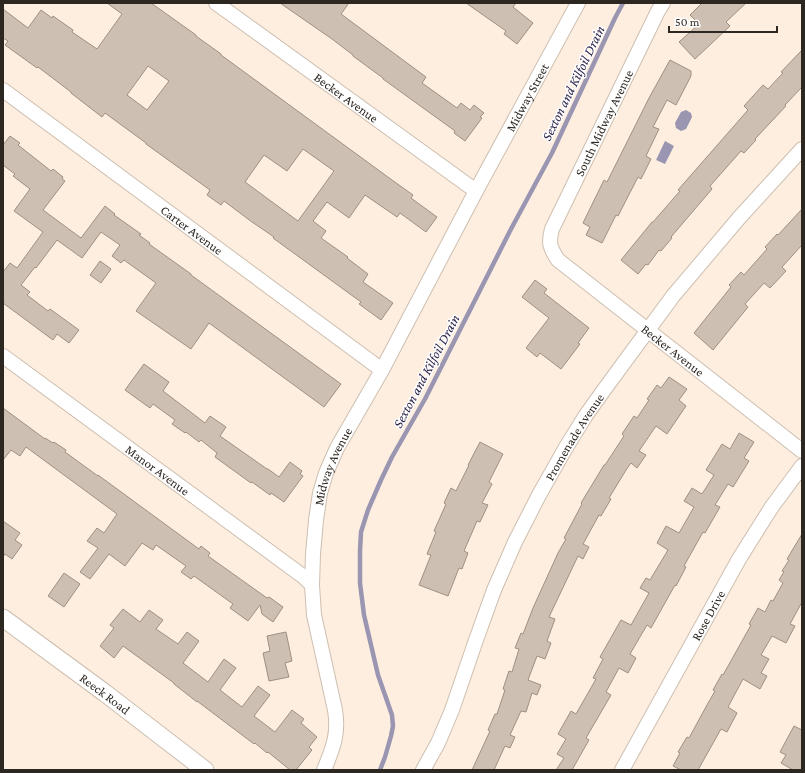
<svg xmlns="http://www.w3.org/2000/svg" width="805" height="773" viewBox="0 0 805 773" font-family="'Crimson Pro',serif">
	<style>
		.water { fill: #9a96b1 }
		.lines { fill: none; stroke-linecap: round; stroke-linejoin: round }
		.stream { stroke: #9a96b1; stroke-width: 4.5 }
		.building { fill: #cdbfb1; stroke: #9e9083; fill-rule: evenodd }
		.minor-casing { stroke: #cdbfb0; stroke-width: 16 }
		.tertiary-casing { stroke: #cdbfb0; stroke-width: 19 }
		.minor { stroke: #fff; stroke-width: 14 }
		.tertiary { stroke: #fff; stroke-width: 17 }
		.labels { text-anchor: middle; dominant-baseline: central; stroke-width: 3; stroke-linejoin: round; paint-order: stroke }
		.street-label { font-size: 13px; fill: #2d2722; stroke: #fefefe }
		.water-label { font-size: 14px; font-style: italic; fill: #2e254c; stroke: #fefefe }
	</style>
	<rect width="100%" height="100%" fill="#feeee0"/>
	<path class="water" d="M686,110L691,113L692,117L686,129L681,131L676,128L675,123L681,112Z
		M665,141L674,146L665,164L656,160Z"/>
	<g class="lines">
		<path class="stream" d="M380,770L385,757L391,736L393,726L392,715L378,675L364,615L360,583V551L361,532L368,510L381,480L392,457L425,399L511,229L552,153L615,18L623,3"/>
	</g>
	<path class="building" d="M107,3H151L196,35V36L221,54V55L392,180L413,195L411,198L437,217L426,232L400,213L397,217L365,195L349,218L327,202L313,221L326,231L321,238L348,257L347,258L368,274L363,282L393,303L381,320L359,304L361,302L273,238L274,237L252,222L224,201L221,205L207,195L210,190L146,144V143L105,113L102,117L71,93V92L38,67L37,68L5,45L8,41L3,38V9L28,28L41,10L52,18L53,16L73,30L72,32L97,49L122,14ZM148,66L169,81L147,110L127,95ZM303,149L334,171L298,221L245,182L264,155L287,171Z
		M280,3H349L341,14L426,77L422,83L457,108L461,103L470,110L474,105L484,113L480,117L482,118L465,141L454,133L455,131L383,79V78L353,56V55L332,39Z
		M466,3H516L513,7L533,23L517,44L504,34L506,31Z
		M702,3H746L726,22L730,26L695,59L679,42L699,24L690,15Z
		M802,50V87L785,105L786,106L755,139L756,140L744,153L741,151L710,186L712,189L671,237L672,238L661,251L659,250L648,265L646,264L638,274L621,260L652,222H653L680,191L678,190L748,110L744,106L763,85L768,89L783,73L781,72Z
		M670,60L691,71V76L676,105L667,100L653,127L659,129L646,156L651,159L641,179L638,177L618,216L616,215L602,243L586,235L590,227L583,223L604,180L607,182L649,98Z
		M10,136L20,143L18,145L51,171L53,169L63,177L62,179L65,181L43,210L81,238L105,206L115,214L114,215L141,234L139,235L150,243L149,244L191,274V275L341,384L324,407L209,323L191,349L136,311L156,283L124,260L121,263L112,256L120,245L101,232L82,258L57,240L36,268L35,267L21,285L30,292L27,295L48,311L50,309L79,330L69,343L57,334L53,340L3,303V272L10,263L17,268L43,232L14,211L30,189L13,176L15,174L3,165V145Z
		M802,209V245L782,267L786,271L770,288L764,283L745,304L748,307L713,350L694,333L731,287L729,285L741,272L744,275L767,249L765,247L777,234L778,235Z
		M100,261L111,269L101,283L90,275Z
		M535,280L547,289L544,293L589,328L578,343L580,344L561,369L540,353L537,357L526,348L549,318L522,297Z
		M144,364L169,382L163,391L205,423L210,416L226,427L220,436L267,469H268L279,477L290,462L302,471L300,474L303,476L284,502L271,493L270,495L252,482L251,483L215,457L217,453L201,440L199,442L186,432L185,433L172,424L175,420L153,404L150,408L125,390Z
		M669,377L687,389L679,400L686,406L667,434L656,426L639,451L646,455L637,468L631,463L626,470L609,498L611,499L601,516L599,515L583,544L589,547L583,559L578,556L549,617L555,619L547,641L551,643L545,659L537,656L528,680L541,685L537,695L532,693L526,712L521,711L510,735L515,737L510,748L505,746L494,770H472L490,731L488,730L495,714H497L505,690L503,689L509,671L512,672L519,649L515,648L521,633L523,634L533,608L558,553L566,539L564,538L582,504L581,503L604,465H605L624,436L622,434L634,416L637,418L649,400L647,399L657,385L661,388Z
		M3,408L45,439V438L53,443L54,442L66,450L65,452L98,476V475L199,549L201,546L210,553L208,556L267,598L269,597L283,607L273,622L262,614L260,605L248,621L230,608L233,604L194,576L191,579L181,572L186,566L156,545L153,550L142,543L125,566L109,554L90,579L80,572L98,548L87,541L97,528L104,533L117,514L26,447L20,456L11,450L3,460Z
		M739,433L754,442L744,458L749,461L733,487L728,484L715,505L720,507L705,533L703,532L684,566L686,567L676,586L675,585L651,628L647,625L630,654L636,658L628,673L619,668L606,692L611,695L586,738L589,740L572,770H556L564,758L557,754L566,739L558,734L571,711L576,714L596,679L593,678L603,659L600,657L621,620L631,625L649,593L640,588L646,578L650,580L668,550L657,543L666,526L679,533L694,507L684,501L692,488L702,494L714,475L706,470L722,444L730,449Z
		M480,442L503,454L489,482L492,484L482,503L488,505L480,522L477,521L464,551L468,553L462,569L459,568L448,596L419,585L431,555L427,554L436,532L434,531L446,504L444,503L451,488L456,491L469,465H468Z
		M3,521L20,533L15,540L22,545L12,559L5,554L3,557Z
		M802,534V602L790,624L795,626L786,643L772,636L761,655L769,659L761,673L767,676L760,689L743,679L728,707L737,713L727,732L721,729L698,770H681L673,766L680,753L678,752L687,737L689,738L707,705L715,691L713,690L722,674L723,675L751,625L749,624L758,608L765,612L771,600L773,601L783,583L779,580L784,572L782,571L789,560L787,559Z
		M64,573L80,584L64,607L48,596Z
		M123,609L140,622L149,610L163,620L156,629L178,644L187,632L199,641L183,663L208,682L224,659L236,668L220,690L242,707L258,686L270,695L254,716L275,732L292,710L304,719L301,723L317,737L309,747L312,750L296,770H290L268,752L267,753L255,743L254,744L197,701V702L174,684V683L123,646L114,658L100,646L114,628L110,625Z
		M286,632L292,661L285,663L289,677L269,681L263,653L270,651L267,636Z
		M794,726L802,730V770H793L781,763L786,755L780,752Z"/>
	<g class="lines">
		<g class="minor-casing">
			<g id="minor">
				<path id="s1" d="M216,3L476,191"/>
				<path id="s2" d="M663,3L658,11L552,229C548,243 550,248 558,260L802,451"/>
				<path id="s3" d="M3,90L382,370"/>
				<path id="s4" d="M3,356L304,577L312,585"/>
				<path id="s5" d="M324,770C333,748 339,734 335,710L314,615L312,585L313,554L316,520L320,493L326,473L337,448L382,370L476,191L578,3"/>
				<path id="s6" d="M423,770L438,743L452,710L476,640L494,590L515,542L539,495L565,449L586,415L609,383L673,296L739,218L802,149"/>
				<path id="s7" d="M622,770L739,559L771,508L802,466"/>
			</g>
		</g>
		<g class="tertiary-casing">
			<g id="tertiary">
				<path id="s8" d="M3,618L105,693L205,770"/>
			</g>
		</g>
		<use href="#minor" class="minor"/>
		<use href="#tertiary" class="tertiary"/>
	</g>
	<g class="labels">
		<g class="street-label">
			<text stroke="none"><textPath href="#s1" startOffset="161">Becker Avenue</textPath></text>
			<text stroke="none"><textPath href="#s5" startOffset="729">Midway Street</textPath></text>
			<text transform="translate(604 123) rotate(-64)">South Midway Avenue</text>
			<text stroke="none"><textPath href="#s3" startOffset="235">Carter Avenue</textPath></text>
			<text stroke="none"><textPath href="#s2" startOffset="431">Becker Avenue</textPath></text>
			<text stroke="none"><textPath href="#s6" startOffset="367">Promenade Avenue</textPath></text>
			<text stroke="none"><textPath href="#s5" startOffset="311">Midway Avenue</textPath></text>
			<text stroke="none"><textPath href="#s4" startOffset="192">Manor Avenue</textPath></text>
			<text stroke="none"><textPath href="#s7" startOffset="177">Rose Drive</textPath></text>
			<text stroke="none"><textPath href="#s8" startOffset="127">Reeck Road</textPath></text>
		</g>
		<g class="water-label">
			<text transform="translate(573 83) rotate(-64)">Sexton and Kilfoil Drain</text>
			<text transform="translate(426 371) rotate(-62)">Sexton and Kilfoil Drain</text>
		</g>
	</g>
	<rect width="805" height="773" fill="none" stroke="#2d2722" stroke-width="8"/>
	<path d="M669 26v6h108v-6" fill="none" stroke="#2d2722" stroke-width="2"/>
	<text x="675" y="26" font-size="12" fill="#2d2722" stroke="#fefefe" stroke-width="3" paint-order="stroke">50 m</text>
</svg>
